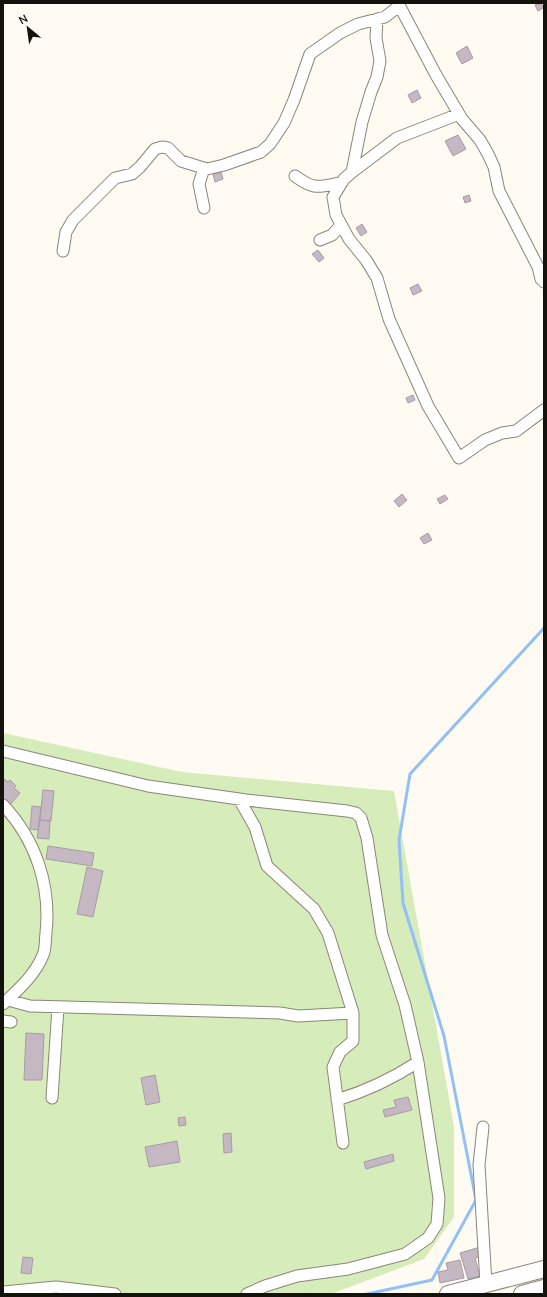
<svg xmlns="http://www.w3.org/2000/svg" width="547" height="1297" viewBox="0 0 547 1297" font-family="'Nunito Sans',sans-serif">
	<style>
		.green { fill: #d6ecba }
		.lines { fill: none; stroke-linecap: round; stroke-linejoin: round }
		.stream { stroke: #92c0f6; stroke-width: 3 }
		.building { fill: #c5b8c3; stroke: #a79ba6 }
		.minor-casing { stroke: #8b8678; stroke-width: 13 }
		.highway-casing { stroke: #8b8678; stroke-width: 18 }
		.minor { stroke: #fff; stroke-width: 11 }
		.highway { stroke: #fff; stroke-width: 16 }
	</style>
	<rect width="100%" height="100%" fill="#fffbf2"/>
	<path class="green" d="M3,733L182,772L394,791L454,1126V1217L424,1259L331,1294H3Z"/>
	<g class="lines">
		<path class="stream" d="M367,1294L432,1280L476,1200L444,1036L403,903L399,840L410,774L544,628"/>
	</g>
	<path class="building" d="M541,3L543,8L538,11L535,5Z
		M467,46L473,58L462,64L456,53Z
		M417,90L421,98L412,103L408,95Z
		M458,135L466,149L453,156L445,141Z
		M221,172L223,179L215,182L213,174Z
		M469,195L471,201L465,203L463,197Z
		M362,224L367,232L361,236L356,228Z
		M318,250L324,258L319,262L312,254Z
		M418,284L422,291L413,295L410,288Z
		M413,395L415,400L408,403L406,398Z
		M402,494L407,500L399,507L394,501Z
		M445,495L448,499L440,504L437,499Z
		M428,533L432,540L424,544L420,538Z
		M3,778L8,782L10,780L16,786L14,788L20,793L10,805L3,798Z
		M43,790L54,791L51,821L40,820Z
		M32,806L41,807L38,830L30,829Z
		M40,820L50,821L49,839L37,838Z
		M48,846L94,853L92,866L46,859Z
		M87,867L103,871L93,917L77,914Z
		M26,1033L44,1034L42,1080H24Z
		M155,1075L160,1102L146,1105L141,1078Z
		M408,1097L412,1110L385,1117L383,1110L396,1107L394,1100Z
		M185,1117L186,1125L179,1126L178,1118Z
		M231,1133L232,1152L224,1153L223,1134Z
		M177,1141L180,1162L149,1167L145,1147Z
		M393,1154L394,1161L366,1169L364,1162Z
		M480,1247L482,1256L475,1258L480,1276L468,1279L460,1253Z
		M23,1257L33,1258L31,1274L21,1273Z
		M460,1260L464,1278L440,1283L438,1272L448,1270L446,1263Z"/>
	<g class="lines">
		<g class="minor-casing">
			<path id="minor" d="M398,3L436,75L462,119L480,140L488,154L494,167L499,191L538,267L541,279L544,282
				M377,19L376,38L380,61L377,77L371,92L362,122L352,172L344,179L333,197L336,215L349,239L366,260L377,278L389,319L428,406L459,458L485,440L502,433L516,431L544,410
				M204,168L199,184L204,208
				M352,172L397,138L459,114
				M295,176C314,190 318,187 340,183
				M320,240L332,235L341,225
				M63,251L66,232L73,220L115,178L132,174L140,167L155,149L162,147L168,148L181,161L207,169L224,165L261,152L270,144L284,123L294,100L310,54L340,33L358,24L385,17L399,6
				M3,751L148,786L246,800L347,811L356,813L361,818L367,838L382,935L405,1005L418,1062L439,1198L437,1224L428,1238L405,1254L348,1269L297,1276L265,1286L247,1294
				M239,799L255,827L267,866L314,909L328,933L353,1013V1041L340,1052L333,1067L343,1143
				M3,805C36,840 51,886 46,933C45,940 46,949 43,955C35,975 19,989 3,1004
				M8,1000L30,1006L280,1013L298,1016L353,1013
				M3,1021L11,1022
				M52,1098L58,1007
				M337,1100C366,1091 392,1079 418,1062
				M483,1127L479,1165L486,1284
				M3,1292L56,1287L115,1294"/>
		</g>
		<g class="highway-casing">
			<path id="highway" d="M448,1294L544,1269
				M522,1294L544,1288"/>
		</g>
		<use href="#minor" class="minor"/>
		<use href="#highway" class="highway"/>
	</g>
	<rect width="547" height="1297" fill="none" stroke="#14120d" stroke-width="8"/>
	<g transform="translate(28 28) rotate(331)" stroke="#fffbf2" stroke-width="3" paint-order="stroke">
	<path d="M0-3L7 15L0 10L-7 15Z" fill="#14120d"/>
	<text y="-6" font-size="11" font-weight="bold" text-anchor="middle" fill="#14120d">N</text>
	</g>
</svg>
